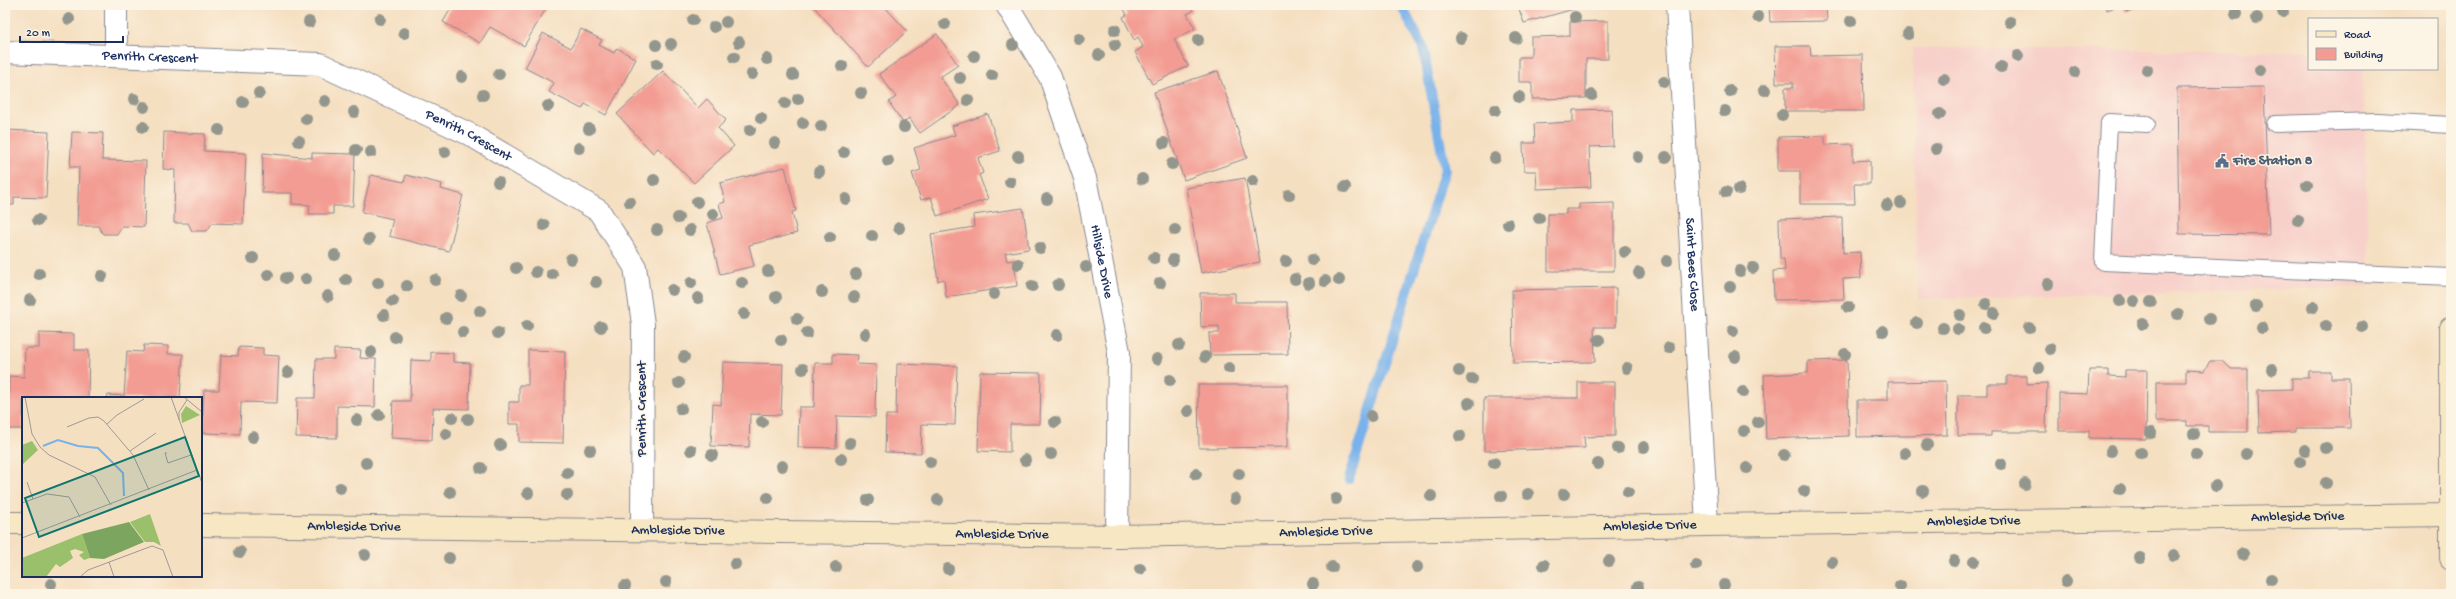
<svg xmlns="http://www.w3.org/2000/svg" width="2456" height="599" viewBox="0 0 2456 599" font-family="'Gochi Hand',sans-serif">
	<style>
		.built { fill: #f7d0ca }
		.lines { fill: none; stroke-linecap: round; stroke-linejoin: round }
		.stream { stroke: #79b2ea; stroke-width: 10 }
		.building { fill: #f39c93 }
		.lane-casing { stroke: #888790; stroke-width: 18 }
		.street-casing { stroke: #888790; stroke-width: 24 }
		.secondary-casing { stroke: #888790; stroke-width: 24 }
		.lane { stroke: #fff; stroke-width: 16 }
		.street { stroke: #fff; stroke-width: 22 }
		.secondary { stroke: #f7e8c3; stroke-width: 22 }
		.tree { fill: #92968d }
		.labels { text-anchor: middle; dominant-baseline: central; stroke-width: 3; stroke-linejoin: round; paint-order: stroke }
		.street-label { font-size: 14px; fill: #1b2f5e; stroke: #fcf5e5 }
		.service-label { font-size: 14px; font-weight: bold; fill: #4e5e75; stroke: #fcf5e5; text-anchor: start }
		.inset-river { fill: none; stroke: #79b2ea; stroke-width: 2 }
		.inset-road { fill: none; stroke: #9e9999; stroke-width: 1 }
		.view { fill: #0f766e; fill-opacity: 0.15; stroke: #0f766e; stroke-width: 2 }
		.inset-edge { fill: none; stroke: #1b2f5e; stroke-width: 2 }
	</style>
	<rect width="100%" height="100%" fill="#fcf5e5"/>
	<filter id="ink" filterUnits="userSpaceOnUse"><feTurbulence type="fractalNoise" baseFrequency=".025" numOctaves="2"/><feDisplacementMap in="SourceGraphic" scale="8" xChannelSelector="R" yChannelSelector="G"/><feConvolveMatrix kernelMatrix="1 2 1 2 8 2 1 2 1" color-interpolation-filters="sRGB"/></filter>
	<filter id="wash" filterUnits="userSpaceOnUse"><feTurbulence type="fractalNoise" baseFrequency=".012" numOctaves="4" result="noise"/><feDisplacementMap in="SourceGraphic" scale="16" xChannelSelector="R" yChannelSelector="G"/><feGaussianBlur stdDeviation="0.9" result="paint"/><feColorMatrix in="noise" values="0 0 0 0 0 0 0 0 0 0 0 0 0 0 0 0 0 1.4 0 .05"/><feComposite in="paint" operator="in"/></filter>
	<g filter="url(#wash)">
		<rect width="100%" height="100%" fill="#f5dfc1"/>
		<path class="built" d="M1912,48L2309,52V69H2363L2369,287L1918,299Z"/>
		<g class="lines">
			<path class="stream" d="M1349,479L1445,170L1423,47L1401,5"/>
		</g>
		<g id="blocks">
			<path class="building" d="M453,5H548L524,46L490,27L480,43L443,22Z
				M816,5H883L907,31L868,67L814,7Z
				M1122,5H1190L1193,11L1187,14L1195,29L1174,39L1188,66L1152,84L1135,52L1143,47L1138,37L1134,40L1123,17L1127,15Z
				M1509,5H1573L1574,9L1524,23L1518,6L1510,8Z
				M1769,5H1826L1827,21L1770,22Z
				M2106,5H2121L2107,10Z
				M2124,5H2146L2126,12Z
				M1608,21V59H1586V98L1532,99V82H1519V57H1531V37L1570,36V22Z
				M581,29L602,40L599,45L614,53L617,48L636,59L606,115L585,104L582,109L549,92L554,83L525,68L543,33L571,48Z
				M937,34L958,65L940,77L960,105L920,133L909,118L903,123L889,102L896,97L879,74Z
				M1775,46H1810L1811,56L1863,55L1864,111H1785V88H1793V83H1776Z
				M663,71L698,108L707,99L726,120L718,128L734,146L694,183L658,148L653,153L617,114Z
				M1218,71L1247,158L1184,180L1154,92Z
				M2264,87L2269,235L2179,234L2177,88Z
				M1612,109L1613,146L1589,147L1591,187L1537,189L1536,171H1524L1523,143H1535L1534,124L1573,122V110Z
				M988,114L1000,151L978,158L983,173L979,175L988,199L937,216L931,197L921,200L912,173L921,170L914,148L955,135L952,126Z
				M5,130L49,132L46,198L14,197V205H5Z
				M72,132L103,133L102,160L146,161L144,227L122,226L117,234H103L98,226H77L79,167H70Z
				M164,132L205,134L204,151L246,153L243,224L212,223L207,231H192L188,223H174L175,170L163,169Z
				M1825,136V145L1853,144V161L1870,160V184H1854L1855,204H1800V171H1778V137Z
				M263,153L312,158V153L355,154L353,206H333V214H309L310,205L292,204V193H262Z
				M785,167L796,211L792,212L797,233L749,245L754,266L720,274L707,223L723,218L719,204L725,202L720,183Z
				M371,175L404,182L406,175L442,184L441,189L463,195L449,251L389,236L393,219L362,212Z
				M1245,178L1260,262L1201,273L1186,188Z
				M1614,203V271H1548V214H1566V209H1579V204Z
				M1023,208L1029,249L1005,253L1007,261L1014,260L1017,286L946,297L944,279L938,281L931,234L974,227L973,215Z
				M1842,217L1843,253L1860,252L1861,278L1843,279L1844,299L1774,300L1773,271L1785,270L1784,259H1780L1779,219Z
				M1616,288V327H1594L1595,362L1513,363L1512,290Z
				M1200,293H1235V302H1287L1288,354L1210,355L1209,333H1219V326L1201,327Z
				M39,333L74,334V350H89L88,398H23V429H8L9,376L24,377L25,348H39Z
				M144,345L168,346V354H183L180,398H107L108,395L124,396L127,351L143,352Z
				M239,347L263,348V355L279,356L277,403L241,402L240,434L202,433L204,390H219L221,355L238,356Z
				M334,349L361,350L360,358L376,359L375,407L337,406V438L296,437L297,398H315L316,359H334Z
				M528,350L565,351L563,443L519,442V424H509V402H519V385H528Z
				M431,352L453,353V362L470,363L469,409L433,408L432,440L391,438L393,401H410L411,360L431,361Z
				M833,354L858,355L857,364L876,365L875,417L837,416L836,448L798,447L799,407H814L815,363H833Z
				M1847,360L1849,436L1766,439L1764,375L1808,373V361Z
				M2210,361H2223L2231,369H2248V432H2208V426H2187V421H2156V382H2186V370L2204,371Z
				M723,362L783,364L781,415L750,414L749,447L711,446L713,404L721,405Z
				M897,364L957,366L955,425L922,424L921,453L885,452L886,415H896Z
				M2089,370H2108V376L2125,377V370H2147L2146,439L2089,438V431H2059V393L2088,394Z
				M2309,371H2331V378H2349L2350,428H2295V432L2259,433L2258,390L2292,389V378H2309Z
				M980,372L1041,373L1040,424H1010V452L978,451Z
				M2007,376H2027V384L2047,383L2046,432H1991V436H1958V395H1987V384H2007Z
				M1946,381L1947,435L1857,437V400H1888V382Z
				M1578,382H1615V436L1584,437L1585,448L1484,451V398H1578Z
				M1198,385H1288V447L1199,448Z"/>
		</g>
	</g>
	<g filter="url(#ink)">
		<use href="#blocks" fill-opacity="0" stroke="#888790" stroke-width="1"/>
		<g class="lines">
			<g class="lane-casing">
				<path id="lane" d="M2147,124L2109,122L2103,262L2451,277
					M2275,124L2377,121L2451,125"/>
			</g>
			<g class="street-casing">
				<g id="street">
					<path id="s1" d="M1007,5L1050,77L1085,178L1119,352L1117,536"/>
					<path id="s2" d="M1677,5L1707,525"/>
					<path id="s3" d="M5,52L320,64L469,134L599,211L635,267L643,324L642,530"/>
					<path d="M116,55V5"/>
				</g>
			</g>
			<g class="secondary-casing">
				<g id="secondary">
					<path d="M2451,328V558"/>
					<path d="M5,523H23"/>
					<path id="s4" d="M201,525L1117,536L1707,525L2450,515"/>
				</g>
			</g>
			<use href="#lane" class="lane"/>
			<use href="#street" class="street"/>
			<use href="#secondary" class="secondary"/>
		</g>
		<g class="tree">
			<circle cx="2283" cy="12" r="6"/>
			<circle cx="2236" cy="14" r="6"/>
			<circle cx="1575" cy="17" r="6"/>
			<circle cx="1758" cy="17" r="6"/>
			<circle cx="2257" cy="18" r="6"/>
			<circle cx="69" cy="19" r="6"/>
			<circle cx="380" cy="19" r="6"/>
			<circle cx="693" cy="20" r="6"/>
			<circle cx="1851" cy="21" r="6"/>
			<circle cx="309" cy="22" r="6"/>
			<circle cx="726" cy="22" r="6"/>
			<circle cx="2010" cy="22" r="6"/>
			<circle cx="945" cy="24" r="6"/>
			<circle cx="714" cy="27" r="6"/>
			<circle cx="1115" cy="30" r="6"/>
			<circle cx="404" cy="33" r="6"/>
			<circle cx="1908" cy="34" r="6"/>
			<circle cx="1461" cy="38" r="6"/>
			<circle cx="1516" cy="38" r="6"/>
			<circle cx="1079" cy="39" r="6"/>
			<circle cx="1198" cy="40" r="6"/>
			<circle cx="739" cy="42" r="6"/>
			<circle cx="671" cy="44" r="6"/>
			<circle cx="656" cy="45" r="6"/>
			<circle cx="1013" cy="45" r="6"/>
			<circle cx="1115" cy="45" r="6"/>
			<circle cx="1099" cy="55" r="6"/>
			<circle cx="974" cy="56" r="6"/>
			<circle cx="2018" cy="56" r="6"/>
			<circle cx="734" cy="57" r="6"/>
			<circle cx="767" cy="59" r="6"/>
			<circle cx="657" cy="64" r="6"/>
			<circle cx="842" cy="66" r="6"/>
			<circle cx="2001" cy="67" r="6"/>
			<circle cx="2147" cy="70" r="6"/>
			<circle cx="2260" cy="70" r="6"/>
			<circle cx="2075" cy="72" r="6"/>
			<circle cx="499" cy="74" r="6"/>
			<circle cx="752" cy="74" r="6"/>
			<circle cx="793" cy="75" r="6"/>
			<circle cx="992" cy="75" r="6"/>
			<circle cx="462" cy="77" r="6"/>
			<circle cx="960" cy="78" r="6"/>
			<circle cx="1944" cy="79" r="6"/>
			<circle cx="1664" cy="82" r="6"/>
			<circle cx="1765" cy="90" r="6"/>
			<circle cx="1730" cy="91" r="6"/>
			<circle cx="259" cy="93" r="6"/>
			<circle cx="861" cy="93" r="6"/>
			<circle cx="483" cy="95" r="6"/>
			<circle cx="1592" cy="95" r="6"/>
			<circle cx="1519" cy="97" r="6"/>
			<circle cx="134" cy="99" r="6"/>
			<circle cx="798" cy="99" r="6"/>
			<circle cx="968" cy="100" r="6"/>
			<circle cx="325" cy="101" r="6"/>
			<circle cx="243" cy="102" r="6"/>
			<circle cx="785" cy="103" r="6"/>
			<circle cx="548" cy="106" r="6"/>
			<circle cx="144" cy="107" r="6"/>
			<circle cx="1495" cy="110" r="6"/>
			<circle cx="1725" cy="111" r="6"/>
			<circle cx="354" cy="112" r="6"/>
			<circle cx="1940" cy="114" r="6"/>
			<circle cx="1782" cy="115" r="6"/>
			<circle cx="761" cy="118" r="6"/>
			<circle cx="306" cy="119" r="6"/>
			<circle cx="803" cy="123" r="6"/>
			<circle cx="821" cy="126" r="6"/>
			<circle cx="143" cy="127" r="6"/>
			<circle cx="904" cy="127" r="6"/>
			<circle cx="589" cy="129" r="6"/>
			<circle cx="219" cy="130" r="6"/>
			<circle cx="750" cy="130" r="6"/>
			<circle cx="299" cy="141" r="6"/>
			<circle cx="775" cy="143" r="6"/>
			<circle cx="1164" cy="143" r="6"/>
			<circle cx="579" cy="148" r="6"/>
			<circle cx="1936" cy="149" r="6"/>
			<circle cx="356" cy="150" r="6"/>
			<circle cx="371" cy="152" r="6"/>
			<circle cx="445" cy="152" r="6"/>
			<circle cx="844" cy="152" r="6"/>
			<circle cx="1018" cy="156" r="6"/>
			<circle cx="1638" cy="157" r="6"/>
			<circle cx="1666" cy="157" r="6"/>
			<circle cx="1495" cy="158" r="6"/>
			<circle cx="888" cy="161" r="6"/>
			<circle cx="1172" cy="164" r="6"/>
			<circle cx="819" cy="172" r="6"/>
			<circle cx="1142" cy="179" r="6"/>
			<circle cx="654" cy="180" r="6"/>
			<circle cx="1253" cy="181" r="6"/>
			<circle cx="498" cy="182" r="6"/>
			<circle cx="1010" cy="182" r="6"/>
			<circle cx="2307" cy="185" r="6"/>
			<circle cx="1345" cy="187" r="6"/>
			<circle cx="1739" cy="189" r="6"/>
			<circle cx="1726" cy="192" r="6"/>
			<circle cx="1289" cy="195" r="6"/>
			<circle cx="846" cy="199" r="6"/>
			<circle cx="1047" cy="199" r="6"/>
			<circle cx="630" cy="202" r="6"/>
			<circle cx="697" cy="202" r="6"/>
			<circle cx="1901" cy="203" r="6"/>
			<circle cx="1887" cy="205" r="6"/>
			<circle cx="713" cy="214" r="6"/>
			<circle cx="678" cy="218" r="6"/>
			<circle cx="1539" cy="218" r="6"/>
			<circle cx="38" cy="220" r="6"/>
			<circle cx="2298" cy="220" r="6"/>
			<circle cx="1508" cy="224" r="6"/>
			<circle cx="544" cy="225" r="6"/>
			<circle cx="899" cy="228" r="6"/>
			<circle cx="657" cy="230" r="6"/>
			<circle cx="690" cy="230" r="6"/>
			<circle cx="1175" cy="230" r="6"/>
			<circle cx="872" cy="236" r="6"/>
			<circle cx="830" cy="237" r="6"/>
			<circle cx="369" cy="239" r="6"/>
			<circle cx="1040" cy="248" r="6"/>
			<circle cx="1625" cy="252" r="6"/>
			<circle cx="335" cy="255" r="6"/>
			<circle cx="253" cy="258" r="6"/>
			<circle cx="1154" cy="258" r="6"/>
			<circle cx="571" cy="259" r="6"/>
			<circle cx="1173" cy="260" r="6"/>
			<circle cx="1312" cy="260" r="6"/>
			<circle cx="1286" cy="261" r="6"/>
			<circle cx="1667" cy="261" r="6"/>
			<circle cx="1018" cy="264" r="6"/>
			<circle cx="1086" cy="267" r="6"/>
			<circle cx="516" cy="268" r="6"/>
			<circle cx="1753" cy="268" r="6"/>
			<circle cx="768" cy="271" r="6"/>
			<circle cx="1740" cy="271" r="6"/>
			<circle cx="536" cy="272" r="6"/>
			<circle cx="1639" cy="273" r="6"/>
			<circle cx="39" cy="274" r="6"/>
			<circle cx="552" cy="274" r="6"/>
			<circle cx="856" cy="274" r="6"/>
			<circle cx="268" cy="275" r="6"/>
			<circle cx="102" cy="276" r="6"/>
			<circle cx="286" cy="278" r="6"/>
			<circle cx="306" cy="279" r="6"/>
			<circle cx="1295" cy="279" r="6"/>
			<circle cx="346" cy="280" r="6"/>
			<circle cx="435" cy="280" r="6"/>
			<circle cx="1339" cy="280" r="6"/>
			<circle cx="1325" cy="281" r="6"/>
			<circle cx="596" cy="282" r="6"/>
			<circle cx="378" cy="283" r="6"/>
			<circle cx="691" cy="283" r="6"/>
			<circle cx="742" cy="283" r="6"/>
			<circle cx="1160" cy="283" r="6"/>
			<circle cx="1309" cy="283" r="6"/>
			<circle cx="2048" cy="284" r="6"/>
			<circle cx="1058" cy="285" r="6"/>
			<circle cx="407" cy="286" r="6"/>
			<circle cx="1032" cy="286" r="6"/>
			<circle cx="1730" cy="287" r="6"/>
			<circle cx="672" cy="290" r="6"/>
			<circle cx="822" cy="292" r="6"/>
			<circle cx="994" cy="294" r="6"/>
			<circle cx="328" cy="296" r="6"/>
			<circle cx="461" cy="296" r="6"/>
			<circle cx="776" cy="297" r="6"/>
			<circle cx="854" cy="297" r="6"/>
			<circle cx="698" cy="298" r="6"/>
			<circle cx="30" cy="300" r="6"/>
			<circle cx="393" cy="301" r="6"/>
			<circle cx="2120" cy="301" r="6"/>
			<circle cx="2134" cy="301" r="6"/>
			<circle cx="2151" cy="302" r="6"/>
			<circle cx="1986" cy="304" r="6"/>
			<circle cx="2256" cy="306" r="6"/>
			<circle cx="1848" cy="307" r="6"/>
			<circle cx="2313" cy="307" r="6"/>
			<circle cx="480" cy="311" r="6"/>
			<circle cx="1994" cy="313" r="6"/>
			<circle cx="744" cy="314" r="6"/>
			<circle cx="2178" cy="314" r="6"/>
			<circle cx="384" cy="315" r="6"/>
			<circle cx="1960" cy="315" r="6"/>
			<circle cx="446" cy="318" r="6"/>
			<circle cx="797" cy="319" r="6"/>
			<circle cx="2209" cy="319" r="6"/>
			<circle cx="1917" cy="323" r="6"/>
			<circle cx="2143" cy="324" r="6"/>
			<circle cx="527" cy="326" r="6"/>
			<circle cx="2326" cy="326" r="6"/>
			<circle cx="601" cy="327" r="6"/>
			<circle cx="2362" cy="327" r="6"/>
			<circle cx="1943" cy="328" r="6"/>
			<circle cx="1984" cy="328" r="6"/>
			<circle cx="2029" cy="328" r="6"/>
			<circle cx="2262" cy="328" r="6"/>
			<circle cx="1958" cy="329" r="6"/>
			<circle cx="1733" cy="331" r="6"/>
			<circle cx="1883" cy="331" r="6"/>
			<circle cx="463" cy="332" r="6"/>
			<circle cx="498" cy="333" r="6"/>
			<circle cx="807" cy="333" r="6"/>
			<circle cx="865" cy="334" r="6"/>
			<circle cx="1057" cy="335" r="6"/>
			<circle cx="395" cy="337" r="6"/>
			<circle cx="781" cy="340" r="6"/>
			<circle cx="1599" cy="340" r="6"/>
			<circle cx="1179" cy="345" r="6"/>
			<circle cx="1669" cy="348" r="6"/>
			<circle cx="2050" cy="349" r="6"/>
			<circle cx="371" cy="352" r="6"/>
			<circle cx="1845" cy="354" r="6"/>
			<circle cx="684" cy="357" r="6"/>
			<circle cx="1205" cy="357" r="6"/>
			<circle cx="1735" cy="357" r="6"/>
			<circle cx="1157" cy="359" r="6"/>
			<circle cx="1229" cy="368" r="6"/>
			<circle cx="1627" cy="368" r="6"/>
			<circle cx="2039" cy="368" r="6"/>
			<circle cx="803" cy="369" r="6"/>
			<circle cx="2272" cy="369" r="6"/>
			<circle cx="1459" cy="371" r="6"/>
			<circle cx="288" cy="372" r="6"/>
			<circle cx="1472" cy="379" r="6"/>
			<circle cx="1170" cy="380" r="6"/>
			<circle cx="679" cy="383" r="6"/>
			<circle cx="1743" cy="392" r="6"/>
			<circle cx="1469" cy="403" r="6"/>
			<circle cx="681" cy="409" r="6"/>
			<circle cx="1188" cy="411" r="6"/>
			<circle cx="379" cy="415" r="6"/>
			<circle cx="1371" cy="416" r="6"/>
			<circle cx="452" cy="418" r="6"/>
			<circle cx="468" cy="419" r="6"/>
			<circle cx="357" cy="420" r="6"/>
			<circle cx="762" cy="422" r="6"/>
			<circle cx="1055" cy="422" r="6"/>
			<circle cx="1758" cy="422" r="6"/>
			<circle cx="1744" cy="431" r="6"/>
			<circle cx="2151" cy="433" r="6"/>
			<circle cx="446" cy="434" r="6"/>
			<circle cx="2194" cy="434" r="6"/>
			<circle cx="1460" cy="436" r="6"/>
			<circle cx="253" cy="437" r="6"/>
			<circle cx="850" cy="443" r="6"/>
			<circle cx="500" cy="445" r="6"/>
			<circle cx="1927" cy="445" r="6"/>
			<circle cx="1644" cy="447" r="6"/>
			<circle cx="1618" cy="448" r="6"/>
			<circle cx="2326" cy="448" r="6"/>
			<circle cx="590" cy="450" r="6"/>
			<circle cx="691" cy="450" r="6"/>
			<circle cx="2305" cy="450" r="6"/>
			<circle cx="2111" cy="451" r="6"/>
			<circle cx="1905" cy="453" r="6"/>
			<circle cx="2141" cy="453" r="6"/>
			<circle cx="1051" cy="454" r="6"/>
			<circle cx="2196" cy="454" r="6"/>
			<circle cx="2246" cy="454" r="6"/>
			<circle cx="712" cy="455" r="6"/>
			<circle cx="1784" cy="455" r="6"/>
			<circle cx="841" cy="459" r="6"/>
			<circle cx="1025" cy="460" r="6"/>
			<circle cx="930" cy="462" r="6"/>
			<circle cx="2300" cy="462" r="6"/>
			<circle cx="366" cy="463" r="6"/>
			<circle cx="1494" cy="463" r="6"/>
			<circle cx="1598" cy="464" r="6"/>
			<circle cx="2001" cy="464" r="6"/>
			<circle cx="782" cy="466" r="6"/>
			<circle cx="481" cy="468" r="6"/>
			<circle cx="1747" cy="468" r="6"/>
			<circle cx="567" cy="473" r="6"/>
			<circle cx="1196" cy="474" r="6"/>
			<circle cx="1239" cy="474" r="6"/>
			<circle cx="2326" cy="483" r="6"/>
			<circle cx="2025" cy="484" r="6"/>
			<circle cx="2216" cy="486" r="6"/>
			<circle cx="340" cy="488" r="6"/>
			<circle cx="2120" cy="489" r="6"/>
			<circle cx="1804" cy="491" r="6"/>
			<circle cx="1923" cy="491" r="6"/>
			<circle cx="450" cy="492" r="6"/>
			<circle cx="1628" cy="492" r="6"/>
			<circle cx="528" cy="493" r="6"/>
			<circle cx="1528" cy="494" r="6"/>
			<circle cx="1564" cy="494" r="6"/>
			<circle cx="567" cy="495" r="6"/>
			<circle cx="1431" cy="496" r="6"/>
			<circle cx="1501" cy="496" r="6"/>
			<circle cx="768" cy="498" r="6"/>
			<circle cx="1235" cy="499" r="6"/>
			<circle cx="1336" cy="499" r="6"/>
			<circle cx="868" cy="500" r="6"/>
			<circle cx="938" cy="500" r="6"/>
			<circle cx="240" cy="552" r="6"/>
			<circle cx="2243" cy="554" r="6"/>
			<circle cx="365" cy="555" r="6"/>
			<circle cx="2174" cy="555" r="6"/>
			<circle cx="449" cy="558" r="6"/>
			<circle cx="2140" cy="558" r="6"/>
			<circle cx="1609" cy="561" r="6"/>
			<circle cx="1954" cy="561" r="6"/>
			<circle cx="1974" cy="561" r="6"/>
			<circle cx="1832" cy="562" r="6"/>
			<circle cx="735" cy="564" r="6"/>
			<circle cx="1544" cy="565" r="6"/>
			<circle cx="1696" cy="565" r="6"/>
			<circle cx="836" cy="567" r="6"/>
			<circle cx="1332" cy="567" r="6"/>
			<circle cx="1417" cy="567" r="6"/>
			<circle cx="948" cy="569" r="6"/>
			<circle cx="1140" cy="569" r="6"/>
			<circle cx="2271" cy="579" r="6"/>
			<circle cx="2066" cy="581" r="6"/>
			<circle cx="666" cy="582" r="6"/>
			<circle cx="51" cy="584" r="6"/>
			<circle cx="1313" cy="584" r="6"/>
			<circle cx="1724" cy="585" r="6"/>
			<circle cx="625" cy="586" r="6"/>
			<circle cx="1900" cy="586" r="6"/>
			<circle cx="1638" cy="587" r="6"/>
		</g>
	</g>
	<defs>
		<g id="civic-bare" transform="scale(1.08)"><path d="M-.6-6.5H3V-4.5H.6V-3L4-1V1h2V6H-6V1h2V-1L-.6-3ZM-1.2 2.5V6h2.4V2.5Z" fill="#5c6f8a" stroke="#fcf5e5" stroke-width="2.5" paint-order="stroke"/></g>
	</defs>
	<g fill-rule="evenodd">
		<use href="#civic-bare" x="2222" y="161"/>
	</g>
	<g class="labels">
		<g class="street-label">
			<text stroke="none"><textPath href="#s3" startOffset="145">Penrith Crescent</textPath></text>
			<text stroke="none"><textPath href="#s3" startOffset="480">Penrith Crescent</textPath></text>
			<text stroke="none"><textPath href="#s1" startOffset="276">Hillside Drive</textPath></text>
			<text stroke="none"><textPath href="#s2" startOffset="260">Saint Bees Close</textPath></text>
			<text transform="translate(642 409) rotate(-90)">Penrith Crescent</text>
			<text stroke="none"><textPath href="#s4" startOffset="2097">Ambleside Drive</textPath></text>
			<text stroke="none"><textPath href="#s4" startOffset="1773">Ambleside Drive</textPath></text>
			<text stroke="none"><textPath href="#s4" startOffset="1449">Ambleside Drive</textPath></text>
			<text stroke="none"><textPath href="#s4" startOffset="153">Ambleside Drive</textPath></text>
			<text stroke="none"><textPath href="#s4" startOffset="477">Ambleside Drive</textPath></text>
			<text stroke="none"><textPath href="#s4" startOffset="1125">Ambleside Drive</textPath></text>
			<text stroke="none"><textPath href="#s4" startOffset="801">Ambleside Drive</textPath></text>
		</g>
		<g class="service-label">
			<text x="2233" y="161">Fire Station 8</text>
		</g>
	</g>
	<g transform="translate(22 397)">
		<rect width="180" height="180" fill="#f5dfc1"/>
		<path d="M164,9L178,18L160,26L159,17ZM10,44L16,53L0,68V48ZM128,117L139,149L132,145H123L108,125ZM60,137L68,161L62,163L57,158L62,155L53,152L48,154L51,161L38,170L34,167L24,180H0V161Z" fill="#9bc06b"/>
		<path d="M107,125L122,145L82,162L68,161L60,137Z" fill="#7ca65f"/>
		<path class="inset-river" d="M21,49L36,43L56,49L76,51L101,76L102,99"/>
		<path class="inset-road" d="M3,0L10,37L18,50L27,58L73,80L89,108M149,0L180,86M162,0L180,15M157,23V15L165,3M85,27L95,18L122,2M45,30L67,21L76,20L82,24L111,58L127,93M108,54L134,36M145,56H143L146,66L169,58M5,85L11,102M0,106L25,97L47,100L58,120M0,141L175,73M87,165L92,180M58,180L66,173L130,149L141,153L151,180"/>
		<path class="view" d="M163,40L177,79L17,140L3,101Z"/>
		<rect width="180" height="180" class="inset-edge"/>
	</g>
	<rect width="2456" height="599" fill="none" stroke="#fcf5e5" stroke-width="20"/>
	<rect x="2308" y="18" width="130" height="52" fill="#fcf5e5" stroke="#a2a6af"/>
	<rect x="2316" y="31" width="20" height="6" fill="#f7e8c3" stroke="#a2a6af"/>
	<text x="2344" y="38" font-size="12" fill="#1b2f5e">Road</text>
	<rect x="2316" y="48" width="20" height="12" fill="#f39c93" stroke="#a2a6af"/>
	<text x="2344" y="58" font-size="12" fill="#1b2f5e">Building</text>
	<path d="M20 36v6h103v-6" fill="none" stroke="#1b2f5e" stroke-width="2"/>
	<text x="26" y="36" font-size="12" fill="#1b2f5e" stroke="#fcf5e5" stroke-width="3" paint-order="stroke">20 m</text>
</svg>
